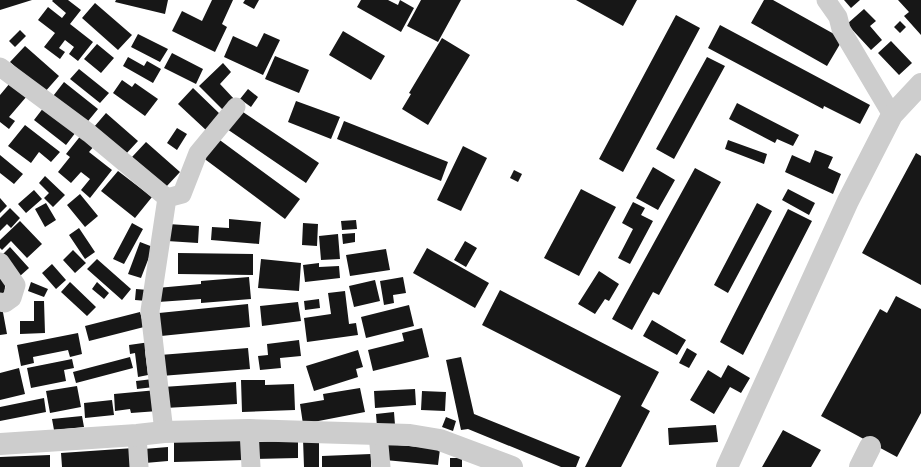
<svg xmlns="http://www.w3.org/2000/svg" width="921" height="467" viewBox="0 0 921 467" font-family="'Fira Sans Condensed',sans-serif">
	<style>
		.building { fill: #171717 }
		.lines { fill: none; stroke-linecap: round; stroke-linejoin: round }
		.minor { stroke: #cdcdcd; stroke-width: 19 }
		.tertiary { stroke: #cdcdcd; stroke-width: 22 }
	</style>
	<rect width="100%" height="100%" fill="#fff"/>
	<path class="building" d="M0,0H32L0,10Z
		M53,0H68L81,10L70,24L93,42L78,61L69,54L74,47L65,40L59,48L65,52L60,59L44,47L55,33L38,20L48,7L62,18L66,13L52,1Z
		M116,0H168L165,14L115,2Z
		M212,0H233L222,24L227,27L215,52L172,31L182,11L202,21Z
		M245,0H259L254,9L243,3Z
		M361,0H388L398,5L400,0L414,8L401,32L357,7Z
		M421,0H461L438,42L407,26Z
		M576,0H637L623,26Z
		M764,0H773L843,39L827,66L751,23Z
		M844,0H860L851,8Z
		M898,0H921V35L904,16L909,12Z
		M95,3L132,35L118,50L82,18Z
		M864,9L876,21L870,26L882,40L871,50L847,24Z
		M676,15L700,28L623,172L599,159Z
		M900,21L906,27L900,33L894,27Z
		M720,25L870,105L860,124L824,106L823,109L708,48Z
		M20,30L26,36L15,47L9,41Z
		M343,31L385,56L371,80L329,55Z
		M264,33L280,40L263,75L224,57L233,36L257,47Z
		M138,34L168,49L160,62L131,47Z
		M442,38L470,55L428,125L402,109L411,94L409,93Z
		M891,41L912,63L899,75L878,53Z
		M97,44L114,58L101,73L84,59Z
		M25,46L59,76L44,93L10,62Z
		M172,53L203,69L196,84L164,68Z
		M275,56L309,70L299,93L265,79Z
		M128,57L144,66L147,61L161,69L153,83L123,66Z
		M707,57L725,66L674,159L656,149Z
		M223,63L231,72L220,84L235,100L224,111L199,86Z
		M79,69L109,93L100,103L70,79Z
		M122,80L132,87L135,83L158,99L145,116L113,93Z
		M64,82L98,109L84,126L50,100Z
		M10,83L27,96L9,117L15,121L9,129L0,122V95Z
		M193,88L221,115L207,131L178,104Z
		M248,89L258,97L251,107L240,99Z
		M296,101L340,117L331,139L288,122Z
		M737,103L799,135L793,146L777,139L775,143L729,119Z
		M44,107L76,132L66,145L34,120Z
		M237,108L319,163L306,183L224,127Z
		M106,113L138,141L125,155L94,127Z
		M344,121L448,162L441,181L337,139Z
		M25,125L60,152L51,162L39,152L31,163L8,146Z
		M177,128L187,134L177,150L167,143Z
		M82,134L95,145L89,152L112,170L90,198L81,190L90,179L81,172L71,183L58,172L70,157L66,154Z
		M217,138L300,199L285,219L202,157Z
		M728,140L767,154L764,164L725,149Z
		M146,142L180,172L166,187L132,157Z
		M463,146L487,158L461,211L437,200Z
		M815,150L833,157L828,168L841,174L833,194L785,172L792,155L810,163Z
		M916,153L921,156V285L862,253Z
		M0,155L23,174L14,184L0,173Z
		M653,167L675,180L658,210L636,198Z
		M695,168L721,182L659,295L653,292L632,330L612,319Z
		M514,170L522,174L518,182L510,178Z
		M118,171L152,197L135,218L101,191Z
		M45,176L65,195L53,207L44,198L49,193L39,183Z
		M581,189L616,207L579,276L544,258Z
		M788,189L815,203L809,215L782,200Z
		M34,190L42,199L26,213L18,204Z
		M80,194L98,216L85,227L67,205Z
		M0,198L7,206L0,213Z
		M633,202L645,208L641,215L653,221L630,264L618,258L633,229L622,223Z
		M46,203L56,220L45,227L35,209Z
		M757,203L772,211L728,293L714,285Z
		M10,208L20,218L11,228L7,224L0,231V218Z
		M788,209L812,221L743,355L720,342Z
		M229,219L261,222L259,244L211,240L212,227L229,228Z
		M356,220L357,229L342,230L341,221Z
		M20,221L42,244L27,258L11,241L2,250L0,248V240Z
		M132,223L143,229L124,264L113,259Z
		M303,223L318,224L317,246L302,245Z
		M168,224L199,226L198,243L167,241Z
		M79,228L95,252L85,259L69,235Z
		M355,233V242L343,244L342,234Z
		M338,234L340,259L321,260L319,236Z
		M465,241L477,248L466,267L454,260Z
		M140,242L153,247L141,278L128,274Z
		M10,247L29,268L20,276L1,256Z
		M427,248L489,283L475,308L413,273Z
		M386,249L390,270L350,276L346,255Z
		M73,250L86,263L75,273L63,260Z
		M178,253L253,254V275L178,274Z
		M97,259L131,289L122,300L87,269Z
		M261,259L301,263L299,291L258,288Z
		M319,263V267L339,266L340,278L305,282L303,265Z
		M52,264L66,280L56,289L42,273Z
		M599,271L619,284L609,301L605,299L595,314L578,304Z
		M0,275H6L4,298L0,297Z
		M249,277L251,299L201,303V299L158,302L157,288L201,284V281Z
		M403,277L406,293L393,295L394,303L384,305L380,281Z
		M375,280L380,301L354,307L349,286Z
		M31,282L48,289L44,297L28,291Z
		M70,282L96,307L87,316L61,292Z
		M97,282L109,293L104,299L92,289Z
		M136,289L148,290L147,301L135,300Z
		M500,290L659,372L641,406L650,411L621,467H585L621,396L482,325Z
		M345,291L349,324L356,323L358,335L307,342L304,318L331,314L328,293Z
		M896,296L921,309V413L897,457L821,416L880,309L887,313Z
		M319,299L320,308L305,310L304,301Z
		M34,301H44L45,333L20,334V321H34Z
		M298,302L301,321L262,326L260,306Z
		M248,304L250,327L161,336L159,313Z
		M409,305L414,326L366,338L361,317Z
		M0,307H2L7,334L0,335Z
		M140,312L144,327L89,341L85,326Z
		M652,320L686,340L677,355L643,336Z
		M422,328L429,357L373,371L368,350L404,341L402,333Z
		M78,333L82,354L70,357L68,350L33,357L34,363L21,366L17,345Z
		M299,340L301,356L280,358L281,368L260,370L258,356L268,355L267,344Z
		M150,342L151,351H145L148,375L138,377L135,353L130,354L129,345Z
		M248,348L250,369L161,376L160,355Z
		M687,348L697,354L689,368L679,363Z
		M358,350L363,367L356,369L358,377L314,391L306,366Z
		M130,357L133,368L76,383L73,372Z
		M461,357L474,414L580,457L576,467H561L468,429L461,430L446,360Z
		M72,359L74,368L64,370L66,381L31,388L27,368Z
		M728,365L750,378L741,393L730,387L714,414L690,400L708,370L721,378Z
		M19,368L25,394L0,400V373Z
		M153,379L154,387L137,389L136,381Z
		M241,380H265V385L294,384L295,410L242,412Z
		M236,382L237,404L165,408L163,387Z
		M77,386L81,407L50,413L46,391Z
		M360,388L365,412L303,424L300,404L324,400L323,394Z
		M415,389L416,405L375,408L374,391Z
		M157,390L158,411L131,413L130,409L115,411L114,394Z
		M422,391L446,392L445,411L421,410Z
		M44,398L46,412L0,421V407Z
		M112,400L114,415L85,418L84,403Z
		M394,412L395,425L377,427L376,414Z
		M82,416L84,427L54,430L52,419Z
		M446,417L456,421L453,431L442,427Z
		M716,425L718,442L669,445L668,428Z
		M783,430L821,450L811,467H762Z
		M319,438V467H304L303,439Z
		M245,440V460L174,462V441Z
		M298,441V458L253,459V442Z
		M387,444L440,449L438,465L385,460Z
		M168,447V461L145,463L144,449Z
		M134,448L136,467H62L61,453Z
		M371,454V467H322V456Z
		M50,455V467H0V457Z
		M450,458H462V467H450Z"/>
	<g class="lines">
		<path class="minor" d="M826,0L838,17L841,29L892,115
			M0,67L89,133L167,198
			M0,262L16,285L12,298L5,303L0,302
			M249,430L251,467
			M164,432L150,311L167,198L182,194L198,153L236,107
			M378,434L381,467
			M137,435L139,467"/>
		<path class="tertiary" d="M0,444L137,435L164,432L249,430L410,435L440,440L512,467
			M727,467L848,201L892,115L921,84
			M860,467L870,447"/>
	</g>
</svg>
